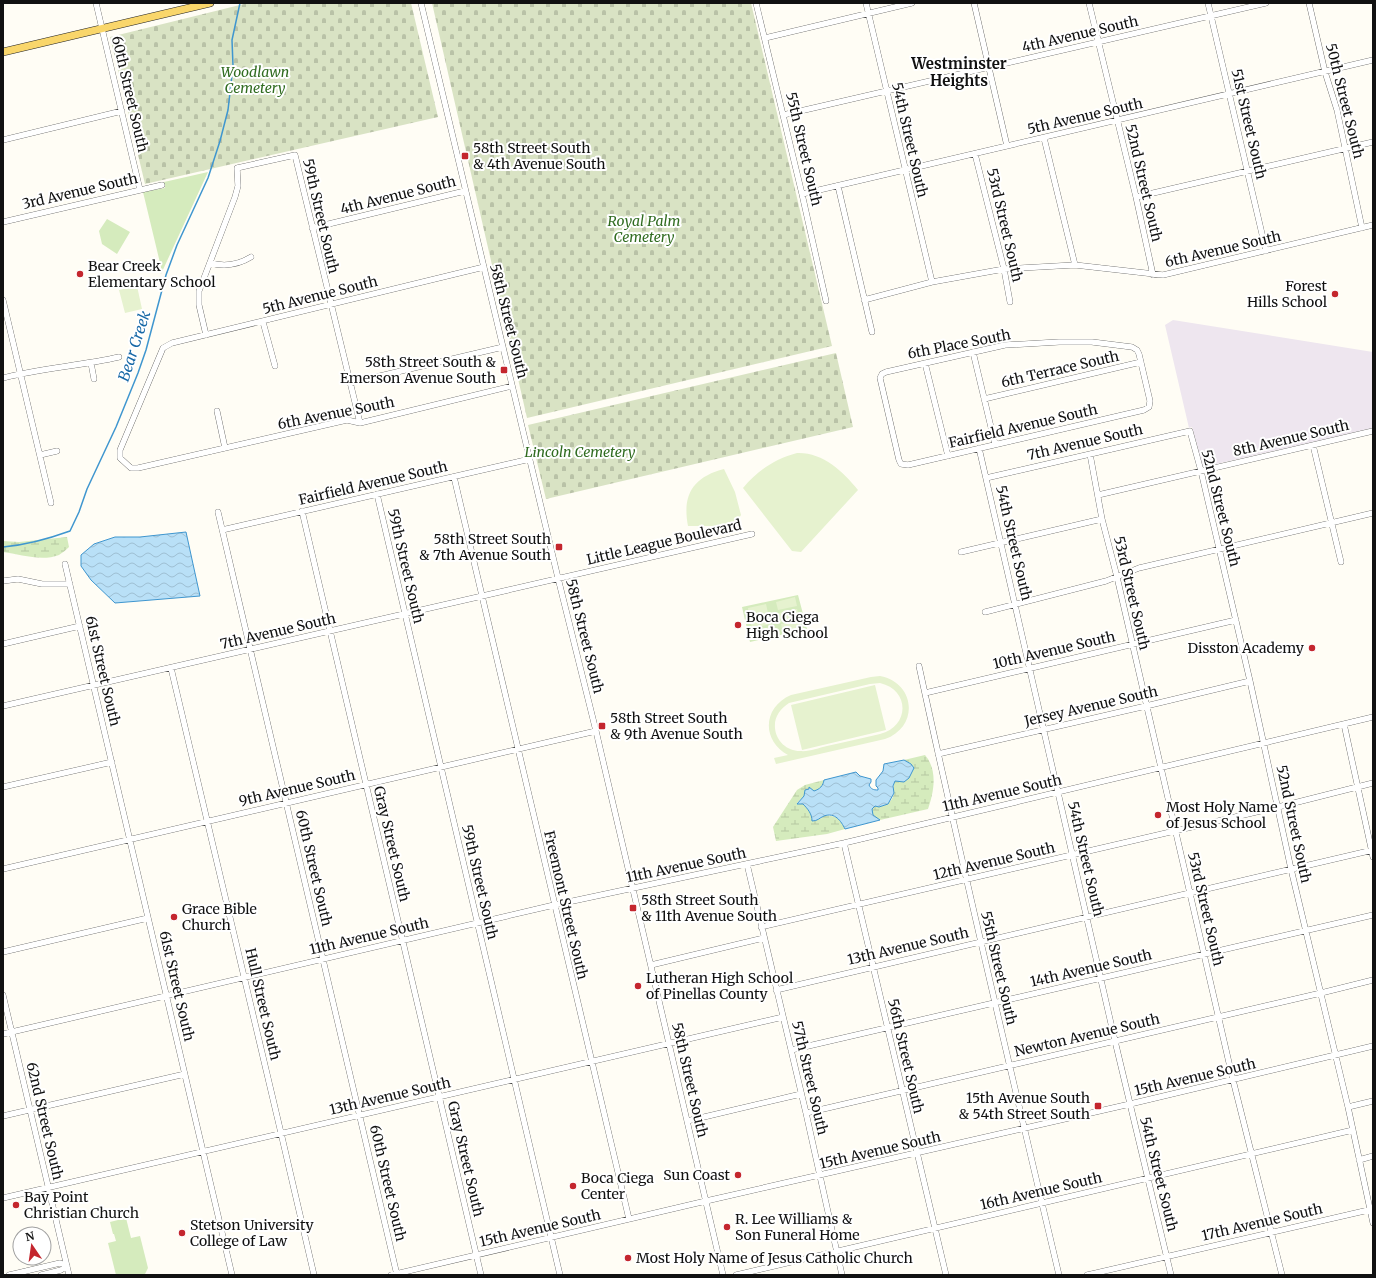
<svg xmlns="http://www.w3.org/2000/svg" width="1376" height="1278" viewBox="0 0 1376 1278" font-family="Merriweather,serif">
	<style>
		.industrial { fill: #eee6ef }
		.grass { fill: #d5ebbd }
		.wetland { fill: url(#wetland-marsh) }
		.cemetery { fill: url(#cemetery-stones) }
		.pitch { fill: #e6f2cf; fill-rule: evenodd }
		.water { fill: url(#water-waves); stroke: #3f96cf }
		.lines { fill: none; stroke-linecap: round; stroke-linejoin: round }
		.stream { stroke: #3f96cf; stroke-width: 1.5 }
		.minor-casing { stroke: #444; stroke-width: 6 }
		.major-casing { stroke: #222; stroke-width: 8 }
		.minor { stroke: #fff; stroke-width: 5.5 }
		.major { stroke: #f9d66b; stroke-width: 7 }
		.poi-dot { fill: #c4262e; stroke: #fff; stroke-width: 1.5 }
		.labels { text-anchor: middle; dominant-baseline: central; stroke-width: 4; stroke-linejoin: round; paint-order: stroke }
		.street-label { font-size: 14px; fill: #111; stroke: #fff }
		.park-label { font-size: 14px; font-style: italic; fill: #2f6b1f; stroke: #fff }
		.poi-label { font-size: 14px; fill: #111; stroke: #fff; text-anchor: start }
		.neighbourhood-label { font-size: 15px; font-weight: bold; fill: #111; stroke: #fff }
		.water-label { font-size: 15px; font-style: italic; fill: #1768a6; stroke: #fff }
	</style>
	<defs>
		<pattern id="wetland-marsh" width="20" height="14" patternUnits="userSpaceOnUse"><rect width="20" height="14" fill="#d5ebbd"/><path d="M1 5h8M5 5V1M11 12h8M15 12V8" fill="none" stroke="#b6c8a1"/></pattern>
		<pattern id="cemetery-stones" width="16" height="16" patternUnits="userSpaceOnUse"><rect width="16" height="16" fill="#d9e3c4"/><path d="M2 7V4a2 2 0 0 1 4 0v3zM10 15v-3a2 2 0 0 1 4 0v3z" fill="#b9c2a7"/></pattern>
		<pattern id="water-waves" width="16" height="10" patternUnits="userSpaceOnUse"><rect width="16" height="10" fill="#b9e0f7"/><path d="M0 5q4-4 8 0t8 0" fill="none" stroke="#9ebfd3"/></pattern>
	</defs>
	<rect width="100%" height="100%" fill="#fffdf5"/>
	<path class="industrial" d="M1173,320L1373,352V428L1203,467L1192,427L1189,428L1165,325Z"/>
	<path class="grass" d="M208,172L161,274L160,271L161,267L143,192L165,188L164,182Z
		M107,219L130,232L117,254L102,244L99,231Z
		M798,595L807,629L750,642L742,607Z
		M126,1218L131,1238L140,1236L148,1268L145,1274L146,1275H116L108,1243L116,1241L114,1234H113L110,1222Z"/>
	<path class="wetland" d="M67,537L69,547C66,550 62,553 59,555C41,562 20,554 3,552V541L19,542Z
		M925,755C938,770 934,792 928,809L880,820L873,815L872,809L875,806C885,808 894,801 894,791C894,786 893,785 895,781H901L911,764L904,760Z
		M824,780C823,786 820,789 814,791L809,789L806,790L804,796L797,803L803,804C807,808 813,813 812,820L822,818L823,816C837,815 839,818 845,829L827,834L776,841L773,827L797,790L805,785Z"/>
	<path class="cemetery" d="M248,3H411L438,117L145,184L110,37Z
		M432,3H751L832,346L527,418Z
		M836,353L853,427L546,499L528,425Z"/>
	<path class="pitch" d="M137,286L142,309L125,313L119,290Z
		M797,453C822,452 843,471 858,490L801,552L792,551L743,488C758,470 775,459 797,453Z
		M724,469L735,492L741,515L737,521L716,526H688C682,495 693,477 724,469Z
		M795,597L797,606L778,610L776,602Z
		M766,604L768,613L749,617L748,608Z
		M797,609L799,617L781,622L779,613Z
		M769,615L771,624L752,628L750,620Z
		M800,620L802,629L783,633L781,624Z
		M771,627L773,635L755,639L753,631Z
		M880,676C916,683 919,727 885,739L776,764L774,758L788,755C761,740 763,707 791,695L871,677ZM880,683C910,690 910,726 880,734C863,738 845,742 827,746C818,748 809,752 800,751C787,751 776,741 775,728C774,717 780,709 789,703L870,684Z
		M875,685L886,730L802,750L791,705Z"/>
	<path class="water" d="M186,532L200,596L115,603L91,580L81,566V555L94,544L115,537H140Z
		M904,760L911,764L914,768L909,778L904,782L895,781L893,786L894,793L888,804L879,807L875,806L872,809L873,815L880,820L845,829C841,821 835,812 824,816C819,818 818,821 812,821C812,814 808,809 803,804H797L804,796L805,790L809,789V787L814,791C820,789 823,786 824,780L856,772L860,776L871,779V782L869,785C871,789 873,790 878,790V788L876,786V780L883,771L884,764Z"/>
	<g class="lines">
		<path class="stream" d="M3,547C26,545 48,539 70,531L79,512L87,489L116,427L138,373L146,350L166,275L177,245L208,178L220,141L228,110L233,66L232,40L240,3"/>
		<g class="minor-casing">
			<path id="minor" d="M96,3L140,190
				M421,3L558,578L596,731L723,1275
				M756,3L802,194L826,301
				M866,3L932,282
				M974,3L1007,146
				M1089,3L1136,197L1153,275
				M1208,3L1266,251
				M1309,3L1325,72L1337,110L1362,228
				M765,38L912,3
				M783,115L1266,3
				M1044,138L1075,265
				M3,140L122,111
				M975,154L1004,269L1010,302
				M838,186L872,332
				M802,194L1373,60
				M1136,197L1373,142
				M3,222L162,185
				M312,228L465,191
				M210,263C225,267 238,265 251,257
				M484,267L172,343L163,348L120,450V458L131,468H138L347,420L360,423L512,386
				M3,300L51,503
				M864,300L932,282L1004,269L1075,265L1163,275L1373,225
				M263,322L275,366
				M206,335L199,305V291L235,197L238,186L237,168L295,155L360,423
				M1059,342H1092L1132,347L1137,350L1139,354L1150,401L1149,407L1144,410L908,465L901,464L899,460L880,378L882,374L886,372L1005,345Z
				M973,352L995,444
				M91,363L94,379
				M925,363L948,456
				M3,378C41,368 80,366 119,357
				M350,383L503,347
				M984,399L1141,362
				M217,411L225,448
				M1313,445L1341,562
				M979,448L1115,1041L1171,1275
				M1090,454L1102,519L1117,577L1233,1080L1282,1275
				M40,455L57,451
				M454,477L629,1219
				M986,478L1190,431L1201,471L1250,681L1291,869L1348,1107L1373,1223
				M377,494L560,1275
				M1098,495L1373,431
				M302,511L481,1275
				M218,512L397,1275
				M222,530L530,459
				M961,552L1102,519
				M65,564L232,1275
				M3,581L18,579L42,584H70
				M985,612L1106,581L1139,568L1373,513
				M3,644L80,626
				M919,666C963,870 1011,1073 1059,1275
				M171,668L281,1133L314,1275
				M925,693L1236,620
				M3,706L752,534
				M1344,724L1373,857
				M938,754L1146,706L1250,681
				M3,787L112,762
				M844,843L946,1275
				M747,864L806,1113L842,1275
				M3,869L596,731
				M761,927L1278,807L1373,783
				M3,952L148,918
				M651,965L764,938
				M776,990L1373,850
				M3,995L69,1275
				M3,1034L554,905L844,843L1373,717
				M791,1050L1373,915
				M1348,1107L1373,1101
				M806,1113L1321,993L1373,980
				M3,1116L185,1074
				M687,1121L801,1094
				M1359,1160L1373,1156
				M3,1198L783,1017
				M9,1275L60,1263L67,1266L61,1270L41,1275
				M391,1275L706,1201L1130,1104L1373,1046
				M736,1275L1353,1130
				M1087,1275L1373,1209"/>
		</g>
		<g class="major-casing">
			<path id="major" d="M3,52L210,3"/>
		</g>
		<use href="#minor" class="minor"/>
		<use href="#major" class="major"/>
	</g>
	<g class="poi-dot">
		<rect x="461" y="152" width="8" height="8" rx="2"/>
		<circle cx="80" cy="274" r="4"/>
		<circle cx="1335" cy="294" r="4"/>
		<rect x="500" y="366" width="8" height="8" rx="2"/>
		<rect x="555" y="543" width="8" height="8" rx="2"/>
		<circle cx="738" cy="625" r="4"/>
		<circle cx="1312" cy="648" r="4"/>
		<rect x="598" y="722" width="8" height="8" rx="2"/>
		<circle cx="1158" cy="815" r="4"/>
		<rect x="629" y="904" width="8" height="8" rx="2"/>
		<circle cx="174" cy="917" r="4"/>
		<circle cx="638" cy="986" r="4"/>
		<rect x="1094" y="1102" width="8" height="8" rx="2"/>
		<circle cx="738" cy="1175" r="4"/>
		<circle cx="573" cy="1186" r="4"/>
		<circle cx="16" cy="1205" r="4"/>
		<circle cx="727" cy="1227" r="4"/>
		<circle cx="182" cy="1233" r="4"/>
		<circle cx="628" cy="1258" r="4"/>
	</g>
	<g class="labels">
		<g class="street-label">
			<text transform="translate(1080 34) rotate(-13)">4th Avenue South</text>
			<text transform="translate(130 94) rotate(77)">60th Street South</text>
			<text transform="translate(1345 101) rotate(76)">50th Street South</text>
			<text transform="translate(1085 116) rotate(-13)">5th Avenue South</text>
			<text transform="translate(1249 124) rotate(77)">51st Street South</text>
			<text transform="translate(910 140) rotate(77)">54th Street South</text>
			<text transform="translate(804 149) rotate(77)">55th Street South</text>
			<text transform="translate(1144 183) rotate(77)">52nd Street South</text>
			<text transform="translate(80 191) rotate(-13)">3rd Avenue South</text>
			<text transform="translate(398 195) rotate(-14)">4th Avenue South</text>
			<text transform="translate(321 216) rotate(77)">59th Street South</text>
			<text transform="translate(1005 225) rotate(77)">53rd Street South</text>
			<text transform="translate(1223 249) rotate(-13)">6th Avenue South</text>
			<text transform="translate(320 295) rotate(-14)">5th Avenue South</text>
			<text transform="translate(509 321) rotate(76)">58th Street South</text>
			<text transform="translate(959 344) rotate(-11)">6th Place South</text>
			<text transform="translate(1060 369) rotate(-13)">6th Terrace South</text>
			<text transform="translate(336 413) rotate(-11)">6th Avenue South</text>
			<text transform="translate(1023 426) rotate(-13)">Fairfield Avenue South</text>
			<text transform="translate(1291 438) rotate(-13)">8th Avenue South</text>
			<text transform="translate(1085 442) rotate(-13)">7th Avenue South</text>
			<text transform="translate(373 483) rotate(-13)">Fairfield Avenue South</text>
			<text transform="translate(1221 508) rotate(76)">52nd Street South</text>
			<text transform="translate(664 542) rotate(-13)">Little League Boulevard</text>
			<text transform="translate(1014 543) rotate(77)">54th Street South</text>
			<text transform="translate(406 566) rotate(77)">59th Street South</text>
			<text transform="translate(1132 593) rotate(77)">53rd Street South</text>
			<text transform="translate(278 631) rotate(-13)">7th Avenue South</text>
			<text transform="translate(585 636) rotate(76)">58th Street South</text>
			<text transform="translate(1054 650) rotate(-13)">10th Avenue South</text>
			<text transform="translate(103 671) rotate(77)">61st Street South</text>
			<text transform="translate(1091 706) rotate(-13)">Jersey Avenue South</text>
			<text transform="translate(297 788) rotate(-13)">9th Avenue South</text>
			<text transform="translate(1002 793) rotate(-13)">11th Avenue South</text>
			<text transform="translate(1294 824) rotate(78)">52nd Street South</text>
			<text transform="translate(392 844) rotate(77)">Gray Street South</text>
			<text transform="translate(1086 859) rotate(77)">54th Street South</text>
			<text transform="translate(994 861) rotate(-13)">12th Avenue South</text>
			<text transform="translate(686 865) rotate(-12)">11th Avenue South</text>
			<text transform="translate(314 868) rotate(77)">60th Street South</text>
			<text transform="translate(480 882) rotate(77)">59th Street South</text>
			<text transform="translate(566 905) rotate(77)">Freemont Street South</text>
			<text transform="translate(1206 909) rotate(77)">53rd Street South</text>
			<text transform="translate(369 936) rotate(-13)">11th Avenue South</text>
			<text transform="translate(908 946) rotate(-13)">13th Avenue South</text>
			<text transform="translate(999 968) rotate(77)">55th Street South</text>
			<text transform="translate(1091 968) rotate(-13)">14th Avenue South</text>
			<text transform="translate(177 986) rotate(77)">61st Street South</text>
			<text transform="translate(263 1004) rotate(77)">Hull Street South</text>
			<text transform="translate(1087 1035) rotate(-13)">Newton Avenue South</text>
			<text transform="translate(906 1056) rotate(77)">56th Street South</text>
			<text transform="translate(1195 1077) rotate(-13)">15th Avenue South</text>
			<text transform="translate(810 1078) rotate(77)">57th Street South</text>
			<text transform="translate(690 1080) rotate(77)">58th Street South</text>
			<text transform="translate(390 1096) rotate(-13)">13th Avenue South</text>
			<text transform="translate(45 1121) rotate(77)">62nd Street South</text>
			<text transform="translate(880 1150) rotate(-13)">15th Avenue South</text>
			<text transform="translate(466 1159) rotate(77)">Gray Street South</text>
			<text transform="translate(1159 1174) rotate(76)">54th Street South</text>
			<text transform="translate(388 1183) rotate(77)">60th Street South</text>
			<text transform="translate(1041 1191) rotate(-13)">16th Avenue South</text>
			<text transform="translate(1262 1222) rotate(-13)">17th Avenue South</text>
			<text transform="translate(540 1228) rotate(-13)">15th Avenue South</text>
		</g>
		<g class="park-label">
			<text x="255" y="72">Woodlawn<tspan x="255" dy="16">Cemetery</tspan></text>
			<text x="644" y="221">Royal Palm<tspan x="644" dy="16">Cemetery</tspan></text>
			<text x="580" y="452">Lincoln Cemetery</text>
		</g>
		<g class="poi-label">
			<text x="473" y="148">58th Street South<tspan x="473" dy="16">&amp; 4th Avenue South</tspan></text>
			<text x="88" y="266">Bear Creek<tspan x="88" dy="16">Elementary School</tspan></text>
			<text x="1327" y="286" text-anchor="end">Forest<tspan x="1327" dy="16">Hills School</tspan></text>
			<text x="496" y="362" text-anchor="end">58th Street South &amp;<tspan x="496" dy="16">Emerson Avenue South</tspan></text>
			<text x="551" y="539" text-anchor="end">58th Street South<tspan x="551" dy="16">&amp; 7th Avenue South</tspan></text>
			<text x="746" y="617">Boca Ciega<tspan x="746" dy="16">High School</tspan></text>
			<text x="1304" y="648" text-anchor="end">Disston Academy</text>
			<text x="610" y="718">58th Street South<tspan x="610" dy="16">&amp; 9th Avenue South</tspan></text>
			<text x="1166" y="807">Most Holy Name<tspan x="1166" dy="16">of Jesus School</tspan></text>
			<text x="641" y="900">58th Street South<tspan x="641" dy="16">&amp; 11th Avenue South</tspan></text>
			<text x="182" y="909">Grace Bible<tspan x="182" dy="16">Church</tspan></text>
			<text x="646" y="978">Lutheran High School<tspan x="646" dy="16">of Pinellas County</tspan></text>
			<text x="1090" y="1098" text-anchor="end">15th Avenue South<tspan x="1090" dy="16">&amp; 54th Street South</tspan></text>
			<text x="730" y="1175" text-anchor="end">Sun Coast</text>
			<text x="581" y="1178">Boca Ciega<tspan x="581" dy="16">Center</tspan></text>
			<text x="24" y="1197">Bay Point<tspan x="24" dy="16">Christian Church</tspan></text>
			<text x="735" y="1219">R. Lee Williams &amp;<tspan x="735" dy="16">Son Funeral Home</tspan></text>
			<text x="190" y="1225">Stetson University<tspan x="190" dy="16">College of Law</tspan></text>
			<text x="636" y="1258">Most Holy Name of Jesus Catholic Church</text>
		</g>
		<g class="neighbourhood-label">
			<text x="959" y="63">Westminster<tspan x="959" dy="17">Heights</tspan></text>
		</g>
		<g class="water-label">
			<text transform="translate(134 346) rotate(-72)">Bear Creek</text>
		</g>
	</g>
	<rect width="1376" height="1278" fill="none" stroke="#111111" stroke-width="8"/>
	<g transform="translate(32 1246) rotate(347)"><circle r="19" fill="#ffffff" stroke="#a0a0a0"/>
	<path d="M0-3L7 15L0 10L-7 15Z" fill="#c4262e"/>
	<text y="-6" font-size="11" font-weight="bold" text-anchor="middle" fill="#111111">N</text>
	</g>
</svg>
